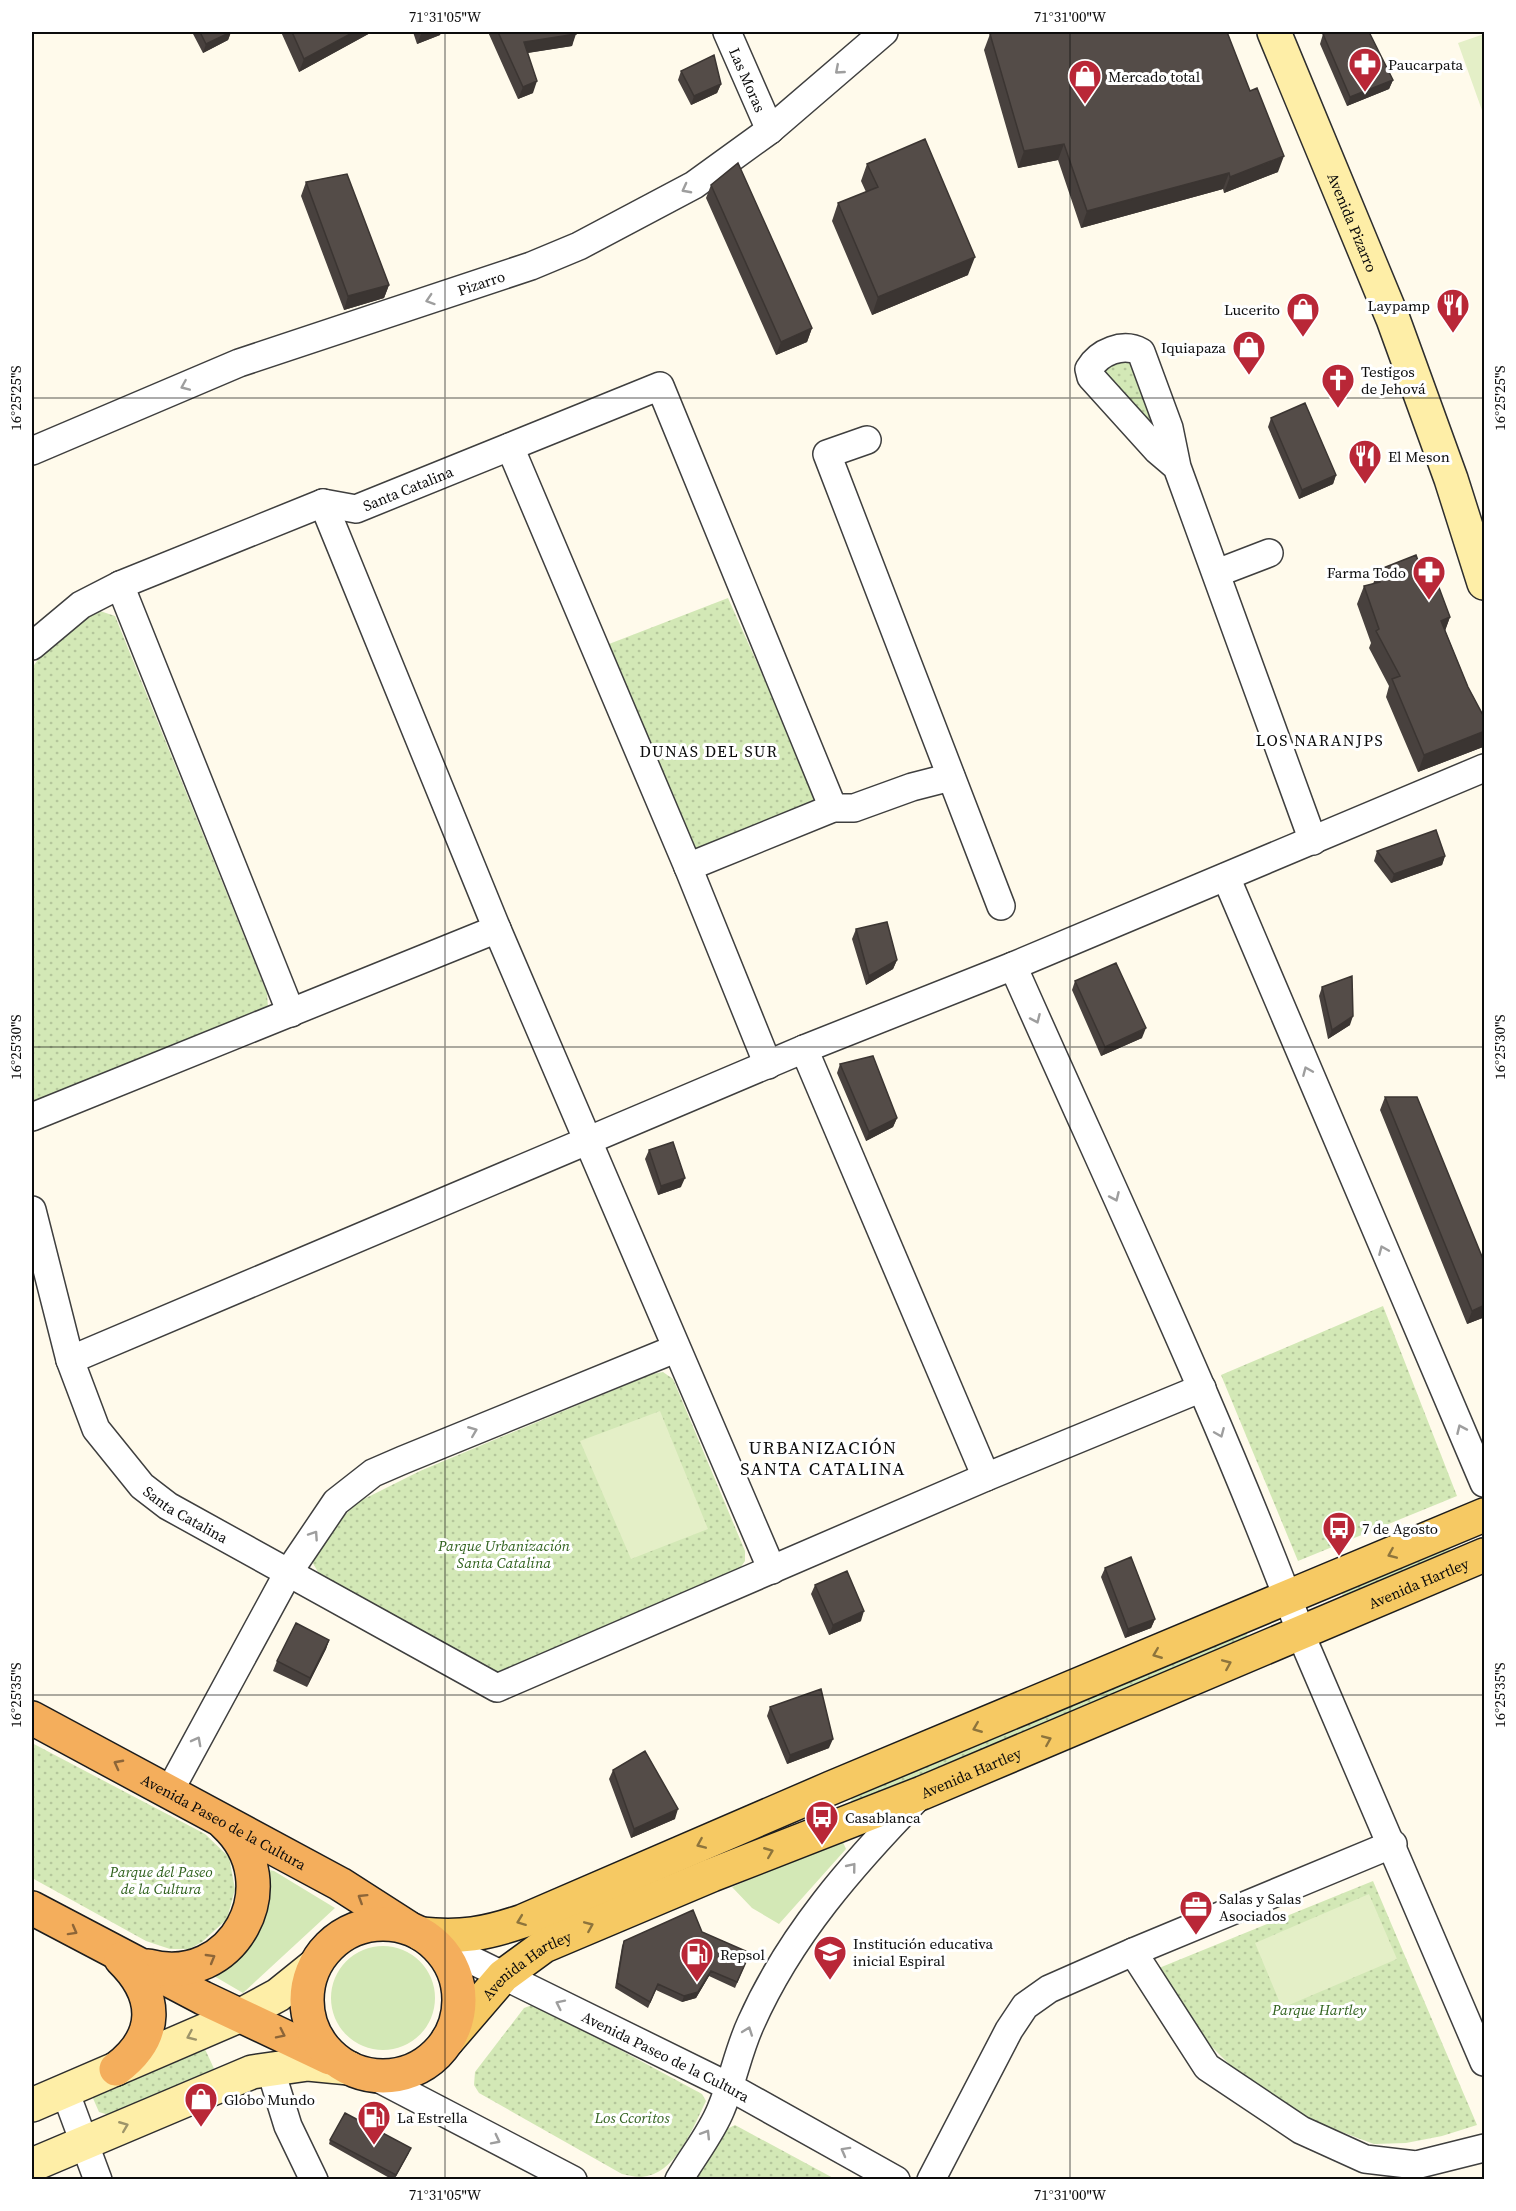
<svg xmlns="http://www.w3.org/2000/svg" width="1516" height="2211" viewBox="0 0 1516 2211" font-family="'Source Serif 4',serif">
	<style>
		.grass { fill: url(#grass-dots) }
		.garden { fill: #d3e8b6 }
		.pitch { fill: #e4efc7 }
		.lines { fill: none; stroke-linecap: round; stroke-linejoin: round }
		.minor-casing { stroke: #3f3f3f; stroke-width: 30 }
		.secondary-casing { stroke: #2e2e2e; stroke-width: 36 }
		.primary-casing { stroke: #1d1d1d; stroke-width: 36 }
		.trunk-casing { stroke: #1d1d1d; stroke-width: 36 }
		.minor { stroke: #fff; stroke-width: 27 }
		.secondary { stroke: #feeea7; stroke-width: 33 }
		.primary { stroke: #f6c963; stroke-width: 33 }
		.trunk { stroke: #f4ae5c; stroke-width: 33 }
		.wall { fill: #48413e }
		.shaded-wall { fill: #3b3532 }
		.building { fill: #544c48; stroke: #3b3532; stroke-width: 1.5 }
		.oneway { stroke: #9e9e9e }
		.oneway2 { stroke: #8d743c }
		.oneway3 { stroke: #8c6538 }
		.oneway4 { stroke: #9d9469 }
		.ticks { fill: none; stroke: #0c0c0c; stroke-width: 1.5; stroke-opacity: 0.45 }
		.labels { text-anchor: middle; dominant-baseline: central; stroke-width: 6; stroke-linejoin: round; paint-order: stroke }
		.poi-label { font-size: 15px; fill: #0c0c0c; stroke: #fff; text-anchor: start }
		.street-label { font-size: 15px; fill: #0c0c0c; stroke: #fff }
		.park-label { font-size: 15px; font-style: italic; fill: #30621e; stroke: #fff }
		.neighbourhood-label { font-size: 16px; letter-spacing: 1.5px; fill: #0c0c0c; stroke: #fff }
		.quarter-label { font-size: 18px; letter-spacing: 1.5px; fill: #0c0c0c; stroke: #fff }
		.neatline { fill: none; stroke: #0c0c0c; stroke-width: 2 }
		.ticks-label { font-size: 15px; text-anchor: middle; fill: #0c0c0c }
	</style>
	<defs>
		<pattern id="grass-dots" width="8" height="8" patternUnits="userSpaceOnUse" patternTransform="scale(1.5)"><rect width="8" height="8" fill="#d3e8b6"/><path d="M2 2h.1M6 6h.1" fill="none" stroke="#b4c69b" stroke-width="1.8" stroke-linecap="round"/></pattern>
	</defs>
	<rect width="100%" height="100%" fill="#fffaeb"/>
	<path class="grass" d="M1131,357L1159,436L1095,370Z
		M728,598L818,799L694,849L609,644Z
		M100,611L115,616L267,993L268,1008L32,1103V668C49,644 71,619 100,611Z
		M1383,1306L1457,1496L1298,1561L1221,1375Z
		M663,1372L673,1379L745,1551V1561L738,1571L506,1671L485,1672L318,1572L311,1560L321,1542L356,1503L420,1471L652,1374Z
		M1448,1544L1452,1555L1345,1600L1340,1589Z
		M1245,1629L1249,1640L851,1804L852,1793Z
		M32,1743L205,1834L229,1857L235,1889L227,1919L202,1942L189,1949H170L146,1941L32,1878Z
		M1373,1881L1477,2125L1442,2136L1406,2143L1374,2144L1304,2118L1232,2067L1192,2027L1159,1968Z
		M535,2004L702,2094L706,2101C693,2127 676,2175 641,2177C635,2177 628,2175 622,2174L479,2093L474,2085L475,2072L524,2008Z
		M204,2047L216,2073L109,2115L99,2112L92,2096Z
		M735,2125L835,2179L692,2180L721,2132Z"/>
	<path class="garden" d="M842,1840L846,1849L779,1924L752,1908L732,1887Z
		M269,1870L274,1871L335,1908L243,1993L214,1976V1971L266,1902Z
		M331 1998a52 52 0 1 1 104 0a52 52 0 1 1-104 0Z"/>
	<path class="pitch" d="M1484,34V116L1458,43Z
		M660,1411L708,1529L631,1559L580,1441Z
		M1369,1894L1397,1959L1282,2008L1255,1943Z"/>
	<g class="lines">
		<g class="minor-casing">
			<g id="minor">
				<path id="s1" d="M727,32L770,130"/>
				<path d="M867,440L827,454L1001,906"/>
				<path d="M510,447L688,867L768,1065"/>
				<path id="s2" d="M32,451L239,363L531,266L579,246L694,185L770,130L884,32"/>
				<path d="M1177,467L1157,450L1091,377L1089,369C1099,352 1123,342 1141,352L1169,428L1177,467L1313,841"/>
				<path d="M323,503L497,929L772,1570"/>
				<path d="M1217,573L1269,553"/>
				<path d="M120,585L291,1013"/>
				<path id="s3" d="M32,646L81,605L120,585L323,503L356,509L660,386L833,808"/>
				<path d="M688,867L833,808H854L912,787L951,777"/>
				<path d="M1226,877L1484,1483"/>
				<path d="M1013,966C1113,1192 1221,1417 1307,1649L1484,2062"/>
				<path d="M804,1049L986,1477"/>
				<path d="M32,1117L497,929"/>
				<path id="s4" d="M32,1210L70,1360L96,1429L142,1486L168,1506L497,1688L986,1477L1202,1388"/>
				<path d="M70,1360L804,1049L1013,966L1484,768"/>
				<path d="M169,1792L288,1573L336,1502L373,1473L403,1460L675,1349"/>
				<path id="s5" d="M431,1940L728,2086L896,2180"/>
				<path d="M1133,1952L1207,2067L1301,2130L1365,2159L1416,2165L1484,2148"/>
				<path d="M270,2068L288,2126L314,2180"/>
				<path d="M370,2074L573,2180"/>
				<path d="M65,2091L98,2180"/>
				<path d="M679,2180C692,2157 711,2134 721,2109C733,2081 738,2051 751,2023C790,1935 853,1864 919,1796"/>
				<path d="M931,2180L1009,2030L1025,2006L1049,1989L1133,1952L1393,1844"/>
			</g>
		</g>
		<g class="secondary-casing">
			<g id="secondary">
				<path id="s6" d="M1274,32L1393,319L1451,479L1484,583"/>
				<path d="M32,2105L241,2015L278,1995L314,1966"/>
				<path d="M32,2165L252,2072L308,2064L349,2068"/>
			</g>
		</g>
		<g class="primary-casing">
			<g id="primary">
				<path d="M421,1934C461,1938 485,1934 523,1921L831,1788L1484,1515"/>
				<path id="s7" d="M448,2040L503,1976L544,1946L712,1875L922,1793L1484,1555"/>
			</g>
		</g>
		<g class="trunk-casing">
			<g id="trunk">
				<path id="s8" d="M32,1718L340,1884L407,1927"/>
				<path d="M32,1908L203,1998L330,2058"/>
				<circle cx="383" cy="2000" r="76"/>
				<path d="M148,1966C233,1989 290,1884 225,1824"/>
				<path d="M116,2069C159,2037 159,1996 121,1959"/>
			</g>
		</g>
		<use href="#minor" class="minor"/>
		<use href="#secondary" class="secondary"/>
		<use href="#primary" class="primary"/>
		<use href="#trunk" class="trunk"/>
	</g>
	<path class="wall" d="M192,32H231L228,40L203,53Z
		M281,32H372L299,72Z
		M413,32H441L440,35L417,44Z
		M488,32H575L572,46L528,53L533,93L518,99Z
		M990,34L1278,172L1224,193L1223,189L1081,228L1058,160L1018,168L984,50Z
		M1323,34L1393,80L1389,89L1347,106L1320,44Z
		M681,71L721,84L717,93L691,105L678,80Z
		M867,164L968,275L872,315L832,221L838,203L866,192L861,181Z
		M306,182L389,285L384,298L344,310L301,196Z
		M711,185L812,328L807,342L776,355L706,198Z
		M1271,418L1336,475L1333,484L1299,499L1268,427Z
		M1378,570L1428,588L1450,617L1445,630L1468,687L1485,719V743L1483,747L1418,772L1386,697L1389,686L1369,648L1371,643L1357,604L1364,586L1373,584Z
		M1377,851L1445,856L1442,865L1391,883L1374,861Z
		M856,929L897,960L893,969L866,985L852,939Z
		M1075,981L1142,1038L1101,1056L1072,990Z
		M1322,987L1350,1025L1328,1039L1319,996Z
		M840,1064L897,1118L893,1127L866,1141L837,1073Z
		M1385,1097L1485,1317L1467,1324L1380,1110Z
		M649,1150L681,1187L658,1195L645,1159Z
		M1105,1568L1155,1619L1151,1628L1125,1638L1101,1577Z
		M815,1585L861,1621L829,1635L811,1594Z
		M329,1640L326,1649L307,1687L273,1671L277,1661Z
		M770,1707L829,1748L787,1764L767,1716Z
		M613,1770L675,1819L631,1838L609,1779Z
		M702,1932L750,1953L735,1988L709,1976L696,1998L682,2002L656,1990L648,2008L615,1988L622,1946L624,1941Z
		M330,2140L409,2153L394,2180H393L329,2144Z"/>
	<path class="shaded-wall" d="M231,32L228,40L203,53L206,44Z
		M354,32H372L299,72L304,59Z
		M422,32H441L440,35L417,44Z
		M576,34L572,46L520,54L524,42Z
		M1393,80L1389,89L1347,106L1350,97Z
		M537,81L533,93L518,99L523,87Z
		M721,84L717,93L691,105L694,96Z
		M1064,144L1058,160L1018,168L1024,151Z
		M1284,156L1278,172L1224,193L1230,177Z
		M1229,173L1223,189L1081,228L1087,211Z
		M975,257L968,275L872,315L878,297Z
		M389,285L384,298L344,310L348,296Z
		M812,328L807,342L776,355L781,342Z
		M1336,475L1333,484L1299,499L1302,490Z
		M1450,617L1444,634L1441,621Z
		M1485,731V743L1483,747L1418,772L1424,755Z
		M1445,856L1442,865L1391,883L1394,874Z
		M897,960L893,969L866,985L869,976Z
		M1353,1016L1350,1025L1328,1039L1332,1030Z
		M1146,1028L1142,1038L1101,1056L1105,1047Z
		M897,1118L893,1127L866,1141L869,1132Z
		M685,1178L681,1187L658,1195L661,1186Z
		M1485,1305V1317L1467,1324L1472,1311Z
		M864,1611L861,1621L829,1635L833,1625Z
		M1155,1619L1151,1628L1125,1638L1128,1629Z
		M329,1640L326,1649L307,1687L310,1678Z
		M833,1739L829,1748L787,1764L790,1755Z
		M678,1809L675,1819L631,1838L634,1829Z
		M711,1971L709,1976L696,1998L682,2002L684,1996Z"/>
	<path class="building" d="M200,32H231L206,44Z
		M292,32H354L304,59Z
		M498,32H575L576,34L524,42L537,81L523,87Z
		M995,32H1227L1250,91L1257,88L1284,156L1230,177L1229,173L1087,211L1064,144L1024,151L990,34Z
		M1328,32H1369L1393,80L1350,97L1323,34Z
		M714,55L721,84L694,96L681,71Z
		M925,139L975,257L878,297L838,203L878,187L867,164Z
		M738,163L812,328L781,342L711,185Z
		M347,174L389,285L348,296L306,182Z
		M1305,403L1336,475L1302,490L1271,418Z
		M1416,555L1428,588L1438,585L1450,617L1441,621L1468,687L1485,719V731L1424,755L1392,679L1400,676L1376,631L1379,629L1364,586L1380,582L1378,570Z
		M1436,830L1445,856L1394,874L1377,851Z
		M887,922L897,960L869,976L856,929Z
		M1116,963L1146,1028L1105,1047L1075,981Z
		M1352,976L1353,1016L1332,1030L1322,987Z
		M873,1056L897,1118L869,1132L840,1064Z
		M1385,1097H1417L1485,1264V1305L1472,1311Z
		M673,1142L685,1178L661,1186L649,1150Z
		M1131,1557L1155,1619L1128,1629L1105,1568Z
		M847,1571L864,1611L833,1625L815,1585Z
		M296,1623L329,1640L310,1678L277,1661Z
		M821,1689L833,1739L790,1755L770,1707Z
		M645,1751L678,1809L634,1829L613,1770Z
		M693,1910L702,1932L750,1953L737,1982L711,1971L698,1992L684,1996L658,1984L650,2002L617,1983L624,1941Z
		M345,2113L411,2148L396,2175L330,2140Z"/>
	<defs><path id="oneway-chevron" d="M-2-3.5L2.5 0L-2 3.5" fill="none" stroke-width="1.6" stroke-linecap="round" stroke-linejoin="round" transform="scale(1.5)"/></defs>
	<g class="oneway">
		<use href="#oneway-chevron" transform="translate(839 70) rotate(139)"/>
		<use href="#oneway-chevron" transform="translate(686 189) rotate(152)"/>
		<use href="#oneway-chevron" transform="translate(430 300) rotate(162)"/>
		<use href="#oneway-chevron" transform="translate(185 386) rotate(157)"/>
		<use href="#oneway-chevron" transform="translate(1036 1019) rotate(66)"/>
		<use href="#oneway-chevron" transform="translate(1307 1071) rotate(-113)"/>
		<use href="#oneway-chevron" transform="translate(1115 1197) rotate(66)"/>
		<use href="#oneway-chevron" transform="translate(1383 1250) rotate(-113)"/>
		<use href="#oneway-chevron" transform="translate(1461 1429) rotate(-114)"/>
		<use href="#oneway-chevron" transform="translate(473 1431) rotate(-22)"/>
		<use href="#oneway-chevron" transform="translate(1220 1433) rotate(67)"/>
		<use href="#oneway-chevron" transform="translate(314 1535) rotate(-56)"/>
		<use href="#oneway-chevron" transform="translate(197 1741) rotate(-62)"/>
		<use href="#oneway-chevron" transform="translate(852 1867) rotate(-51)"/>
		<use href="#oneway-chevron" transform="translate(560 2004) rotate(-154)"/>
		<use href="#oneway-chevron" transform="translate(748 2031) rotate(-70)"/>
		<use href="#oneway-chevron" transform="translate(706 2134) rotate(-58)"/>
		<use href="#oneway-chevron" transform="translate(496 2140) rotate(27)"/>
		<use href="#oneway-chevron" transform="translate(845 2151) rotate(-151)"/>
	</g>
	<g class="oneway2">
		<use href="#oneway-chevron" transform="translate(1392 1554) rotate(157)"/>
		<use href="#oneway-chevron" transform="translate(1157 1654) rotate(158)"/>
		<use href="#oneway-chevron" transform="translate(1227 1664) rotate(-23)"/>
		<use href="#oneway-chevron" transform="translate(977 1728) rotate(158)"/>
		<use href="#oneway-chevron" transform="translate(1047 1740) rotate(-23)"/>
		<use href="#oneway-chevron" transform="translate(701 1844) rotate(157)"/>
		<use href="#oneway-chevron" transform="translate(769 1852) rotate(-22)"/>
		<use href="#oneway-chevron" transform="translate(521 1921) rotate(159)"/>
		<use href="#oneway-chevron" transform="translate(589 1926) rotate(-23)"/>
	</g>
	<g class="oneway3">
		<use href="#oneway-chevron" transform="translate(118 1764) rotate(-152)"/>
		<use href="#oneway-chevron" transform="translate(362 1898) rotate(-148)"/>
		<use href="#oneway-chevron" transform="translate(73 1931) rotate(29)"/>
		<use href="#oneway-chevron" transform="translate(211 1958) rotate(-30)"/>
		<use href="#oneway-chevron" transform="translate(281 2034) rotate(26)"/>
	</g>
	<g class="oneway4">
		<use href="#oneway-chevron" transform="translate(191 2036) rotate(156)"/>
		<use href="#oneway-chevron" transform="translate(124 2126) rotate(-22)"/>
	</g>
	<path class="ticks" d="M445,32V2180M1070,32V2180M32,398H1484M32,1047H1484M32,1695H1484"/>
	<defs>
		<g id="pharmacy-pin" transform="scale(1.725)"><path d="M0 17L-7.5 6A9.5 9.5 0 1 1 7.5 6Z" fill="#b92737" stroke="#fff"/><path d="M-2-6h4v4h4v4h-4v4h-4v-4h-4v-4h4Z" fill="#fff"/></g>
		<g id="shop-pin" transform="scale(1.725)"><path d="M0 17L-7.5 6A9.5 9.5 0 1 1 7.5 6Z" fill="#b92737" stroke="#fff"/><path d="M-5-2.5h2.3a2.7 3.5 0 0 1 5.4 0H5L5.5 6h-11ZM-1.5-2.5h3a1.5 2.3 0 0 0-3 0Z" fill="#fff"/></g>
		<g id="restaurant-pin" transform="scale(1.725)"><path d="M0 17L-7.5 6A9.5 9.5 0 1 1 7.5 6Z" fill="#b92737" stroke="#fff"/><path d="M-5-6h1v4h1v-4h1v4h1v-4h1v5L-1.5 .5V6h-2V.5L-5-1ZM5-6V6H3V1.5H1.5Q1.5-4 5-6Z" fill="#fff"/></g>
		<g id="church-pin" transform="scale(1.725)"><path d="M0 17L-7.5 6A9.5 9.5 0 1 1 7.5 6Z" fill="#b92737" stroke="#fff"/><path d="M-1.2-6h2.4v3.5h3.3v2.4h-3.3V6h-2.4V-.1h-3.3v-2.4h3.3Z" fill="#fff"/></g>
		<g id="bus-pin" transform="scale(1.725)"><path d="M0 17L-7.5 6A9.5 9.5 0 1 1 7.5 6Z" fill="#b92737" stroke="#fff"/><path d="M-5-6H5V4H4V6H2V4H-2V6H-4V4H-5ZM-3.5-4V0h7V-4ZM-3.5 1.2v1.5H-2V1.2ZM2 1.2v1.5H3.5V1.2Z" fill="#fff"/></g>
		<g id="office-pin" transform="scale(1.725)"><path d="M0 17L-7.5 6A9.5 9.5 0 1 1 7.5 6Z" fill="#b92737" stroke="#fff"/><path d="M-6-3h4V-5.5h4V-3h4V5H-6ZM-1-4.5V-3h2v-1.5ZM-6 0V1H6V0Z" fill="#fff"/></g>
		<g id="school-pin" transform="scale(1.725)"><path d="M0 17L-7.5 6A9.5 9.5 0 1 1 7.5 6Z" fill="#b92737" stroke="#fff"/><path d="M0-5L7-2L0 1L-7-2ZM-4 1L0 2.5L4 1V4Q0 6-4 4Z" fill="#fff"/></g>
		<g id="fuel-pin" transform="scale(1.725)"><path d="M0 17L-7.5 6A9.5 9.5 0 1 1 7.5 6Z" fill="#b92737" stroke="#fff"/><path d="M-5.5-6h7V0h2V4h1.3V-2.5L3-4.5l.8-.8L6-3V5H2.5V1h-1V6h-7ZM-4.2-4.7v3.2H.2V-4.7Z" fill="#fff"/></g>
	</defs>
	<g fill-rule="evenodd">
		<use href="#pharmacy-pin" x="1365" y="64"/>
		<use href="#shop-pin" x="1085" y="76"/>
		<use href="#restaurant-pin" x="1453" y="305"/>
		<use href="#shop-pin" x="1303" y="309"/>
		<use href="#shop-pin" x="1249" y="347"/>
		<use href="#church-pin" x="1338" y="380"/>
		<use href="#restaurant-pin" x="1365" y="456"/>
		<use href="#pharmacy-pin" x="1429" y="572"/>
		<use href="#bus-pin" x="1339" y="1528"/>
		<use href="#bus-pin" x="822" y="1817"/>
		<use href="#office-pin" x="1196" y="1907"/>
		<use href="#school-pin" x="830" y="1952"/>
		<use href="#fuel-pin" x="697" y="1954"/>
		<use href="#shop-pin" x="201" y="2099"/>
		<use href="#fuel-pin" x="374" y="2117"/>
	</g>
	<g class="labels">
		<g class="poi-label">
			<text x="1388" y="64">Paucarpata</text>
			<text x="1108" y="76">Mercado total</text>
			<text x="1430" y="305" text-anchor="end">Laypamp</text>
			<text x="1280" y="309" text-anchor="end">Lucerito</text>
			<text x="1226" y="347" text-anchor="end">Iquiapaza</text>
			<text x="1361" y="371">Testigos<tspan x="1361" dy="17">de Jehová</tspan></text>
			<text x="1388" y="456">El Meson</text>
			<text x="1406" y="572" text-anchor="end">Farma Todo</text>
			<text x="1362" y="1528">7 de Agosto</text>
			<text x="845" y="1817">Casablanca</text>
			<text x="1219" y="1898">Salas y Salas<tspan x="1219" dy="17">Asociados</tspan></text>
			<text x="853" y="1943">Institución educativa<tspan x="853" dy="17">inicial Espiral</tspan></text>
			<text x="720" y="1954">Repsol</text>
			<text x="224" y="2099">Globo Mundo</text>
			<text x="397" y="2117">La Estrella</text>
		</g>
		<g class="street-label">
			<text stroke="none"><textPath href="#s1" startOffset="52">Las Moras</textPath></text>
			<text stroke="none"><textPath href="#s6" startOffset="206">Avenida Pizarro</textPath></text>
			<text stroke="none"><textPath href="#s2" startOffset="480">Pizarro</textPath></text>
			<text stroke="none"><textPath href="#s3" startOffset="416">Santa Catalina</textPath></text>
			<text stroke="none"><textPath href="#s4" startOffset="354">Santa Catalina</textPath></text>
			<text stroke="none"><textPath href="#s7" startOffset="1082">Avenida Hartley</textPath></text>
			<text stroke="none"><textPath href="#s7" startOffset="596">Avenida Hartley</textPath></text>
			<text stroke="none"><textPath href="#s8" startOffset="218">Avenida Paseo de la Cultura</textPath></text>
			<text stroke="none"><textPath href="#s7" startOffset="110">Avenida Hartley</textPath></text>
			<text stroke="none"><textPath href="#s5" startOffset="262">Avenida Paseo de la Cultura</textPath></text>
		</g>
		<g class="park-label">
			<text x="504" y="1545">Parque Urbanización<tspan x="504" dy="17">Santa Catalina</tspan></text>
			<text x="161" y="1871">Parque del Paseo<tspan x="161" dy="17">de la Cultura</tspan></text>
			<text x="1319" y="2009">Parque Hartley</text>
			<text x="632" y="2117">Los Ccoritos</text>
		</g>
		<g class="neighbourhood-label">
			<text x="1320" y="740">LOS NARANJPS</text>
			<text x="709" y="751">DUNAS DEL SUR</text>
		</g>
		<g class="quarter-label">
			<text x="823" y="1447">URBANIZACIÓN<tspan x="823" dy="21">SANTA CATALINA</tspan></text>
		</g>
	</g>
	<rect width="1516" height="2211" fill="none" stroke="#ffffff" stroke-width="66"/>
	<rect x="33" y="33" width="1450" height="2145" class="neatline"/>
	<g class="ticks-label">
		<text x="445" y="22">71°31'05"W</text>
		<text x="1070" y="22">71°31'00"W</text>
		<text transform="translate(16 398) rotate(-90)" y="5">16°25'25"S</text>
		<text transform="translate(1500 398) rotate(-90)" y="5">16°25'25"S</text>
		<text transform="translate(16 1047) rotate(-90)" y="5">16°25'30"S</text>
		<text transform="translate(1500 1047) rotate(-90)" y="5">16°25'30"S</text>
		<text transform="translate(16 1695) rotate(-90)" y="5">16°25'35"S</text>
		<text transform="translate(1500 1695) rotate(-90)" y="5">16°25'35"S</text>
		<text x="445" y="2200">71°31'05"W</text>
		<text x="1070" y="2200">71°31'00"W</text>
	</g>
</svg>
